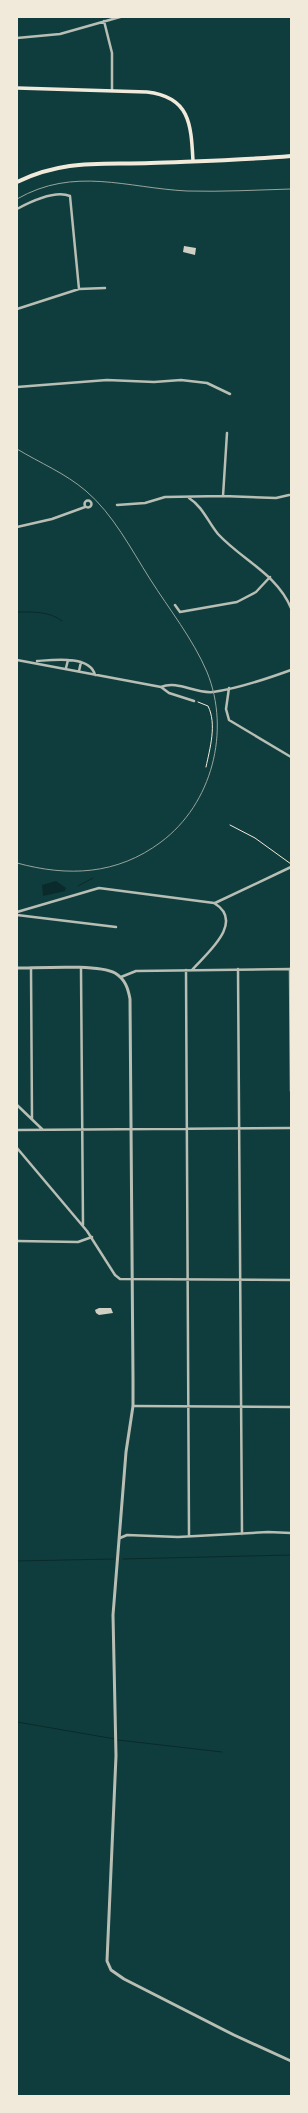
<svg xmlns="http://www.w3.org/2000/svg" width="308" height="2113" viewBox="0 0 308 2113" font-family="Rubik,sans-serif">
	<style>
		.water { fill: #0a2a2b }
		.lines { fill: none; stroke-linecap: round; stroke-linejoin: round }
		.stream { stroke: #0a2a2b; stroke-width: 1 }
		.building { fill: #cfcfc3 }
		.path { stroke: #f1e9da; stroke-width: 1 }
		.minor { stroke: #b8beb3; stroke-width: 2.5 }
		.tertiary { stroke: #b8beb3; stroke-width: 3 }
		.secondary { stroke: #f1e9da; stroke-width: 3.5 }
		.primary { stroke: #f1e9da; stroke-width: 4 }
		.rail { stroke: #97a49c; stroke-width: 1 }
	</style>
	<rect width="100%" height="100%" fill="#0f3d3e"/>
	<path class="water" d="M56,881L66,888L65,891L43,896L42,885Z"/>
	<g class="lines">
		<path class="stream" d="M17,612C32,612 50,611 62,621
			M78,886L93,878
			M123,1559L291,1555
			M17,1561L114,1559
			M17,1722L115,1739
			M118,1740L222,1752"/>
	</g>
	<path class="building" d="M184,246L196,248L195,255L183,252Z
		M99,1308H111L113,1313L99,1315L96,1313L95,1310Z"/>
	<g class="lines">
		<path class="path" d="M198,702L208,706C217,724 210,748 206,767
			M230,825L255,838L291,864"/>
		<path class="minor" d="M104,21L112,53V90
			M17,38L60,34L120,17
			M17,209C30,202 55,190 70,196L79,289
			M17,309L79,289L105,288
			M17,387L107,380L154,382L181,380L207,383L230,394
			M223,496L227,433
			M189,498C203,507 208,522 218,534C242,560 277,574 291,608
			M84.5 504a3.5 3.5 0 1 1 7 0a3.5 3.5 0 1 1-7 0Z
			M117,505L145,503L165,497L223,496L276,498L289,495
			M17,527L52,519L85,507
			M175,605L180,612L237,602L256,592L270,577
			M17,660L161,687C178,680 195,694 213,692C236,689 269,678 291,670
			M37,661C53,660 90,655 95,675
			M66,668L68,660
			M79,671L81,662
			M161,687L169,693L194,701
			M229,688L226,709L229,720L291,757
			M215,903L291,867
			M17,912L99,888L214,903C246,922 206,954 192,970
			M17,915L116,927
			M31,968L32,1119
			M81,969L83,1225
			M238,969L242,1534
			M290,969L291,1091
			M186,970L189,1535
			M121,977L136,971L291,969
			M17,1105L42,1129
			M17,1130L291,1128
			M17,1148L87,1231L115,1275L120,1279L291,1280
			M17,1241L78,1242L92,1237
			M133,1406L291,1407
			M120,1538L127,1535L178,1537L268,1532L291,1533"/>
		<path class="tertiary" d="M17,968C38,968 98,964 115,973C125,979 128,988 130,999L133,1379V1406L126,1452L113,1615L116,1756L107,1961L111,1970L124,1979L234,2035L291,2061"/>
		<path class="secondary" d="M17,88L147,92C190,97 191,124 193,161"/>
		<path class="primary" d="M17,182C65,159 101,165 151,163C198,161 245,160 291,156"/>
		<path class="rail" d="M17,199C74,166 127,188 187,191C222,192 256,190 291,189
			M17,449C40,463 65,473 86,491C113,514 131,549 150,579C169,609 193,639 207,672C231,731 212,804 161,842C117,875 68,877 17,863"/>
	</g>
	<rect width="308" height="2113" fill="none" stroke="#f1e9da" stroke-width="36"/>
</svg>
